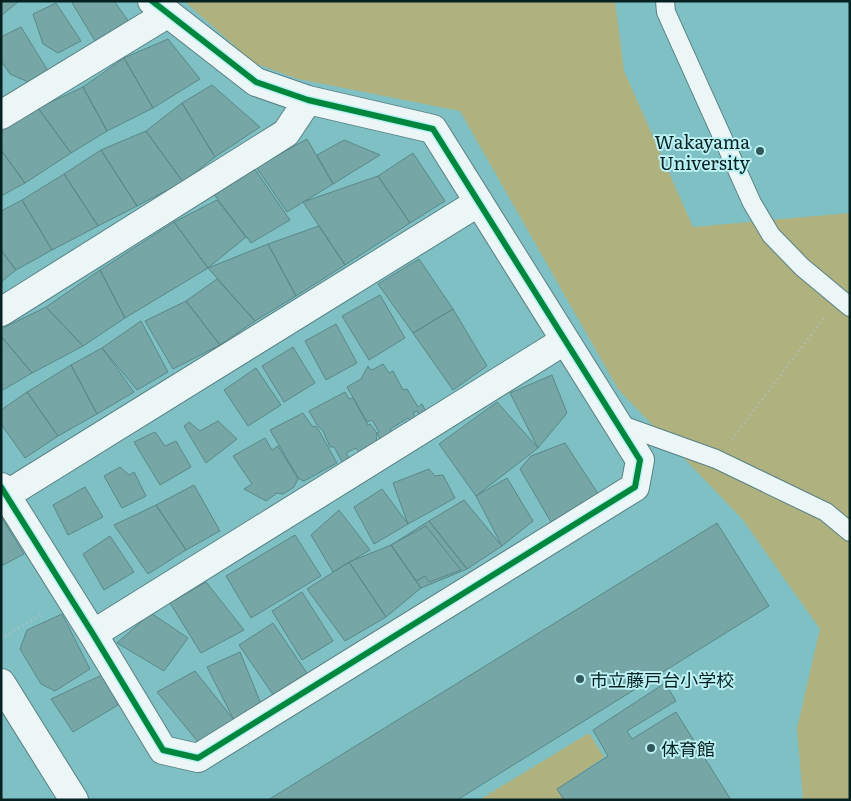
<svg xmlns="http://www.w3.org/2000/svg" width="851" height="801" viewBox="0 0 851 801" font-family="Literata,'Noto Sans JP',serif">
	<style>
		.green { fill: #afb17e }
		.building { fill: #76a7a6; stroke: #598888 }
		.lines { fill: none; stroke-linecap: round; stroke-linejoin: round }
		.service-casing { stroke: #578184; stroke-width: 20 }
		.minor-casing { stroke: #578184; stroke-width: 30 }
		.path { stroke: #afc1c2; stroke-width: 3; stroke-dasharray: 1 4; stroke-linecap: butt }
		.service { stroke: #ecf6f6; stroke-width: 18 }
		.minor { stroke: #ecf6f6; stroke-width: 28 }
		.cycleway-casing { stroke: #bcf1f4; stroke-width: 9 }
		.cycleway { stroke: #00873e; stroke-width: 6 }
		.poi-dot { fill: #30595b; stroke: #bcf1f4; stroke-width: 2 }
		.labels { text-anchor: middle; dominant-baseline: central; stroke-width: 4; stroke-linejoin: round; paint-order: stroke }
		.poi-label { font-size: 18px; fill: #062122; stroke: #bcf1f4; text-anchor: start }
	</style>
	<rect width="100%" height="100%" fill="#7fc0c4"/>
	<path class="green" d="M184,1H615L624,71L693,227L850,213V800H803L797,728L820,629L743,520L618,389L460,111L298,79L254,63Z
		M589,733L604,757L557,789L564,800H479Z"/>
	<path class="building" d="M1,1H19L1,16Z
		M71,1H114L132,26L98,46Z
		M56,3L81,41L58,53L43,44L33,14Z
		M21,27L50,74L35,85L10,74L1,61V37Z
		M168,39L200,79L153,108L124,58Z
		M124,58L153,108L107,131L83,87Z
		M212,85L260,127L215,157L182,103Z
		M83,87L107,131L71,153L38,108Z
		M182,103L215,157L183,182L146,131Z
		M38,108L71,153L25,183L1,150V130Z
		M146,131L183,182L137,206L101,150Z
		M307,139L333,184L287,212L256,167Z
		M344,140L380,155L333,184L317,155Z
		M1,150L25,183L1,196Z
		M101,150L137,206L98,226L64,174Z
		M413,153L445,201L410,223L378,176Z
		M254,168L290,220L251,243L213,193Z
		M64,174L98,226L52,250L22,200Z
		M378,176L410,223L345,265L303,202Z
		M22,200L52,250L16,270L1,250V211Z
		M217,200L246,237L208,268L174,222Z
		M174,222L208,268L125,318L100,270Z
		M319,226L345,265L296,296L268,244Z
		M268,244L296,296L255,321L208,268Z
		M1,250L16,270L1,282Z
		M419,259L453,309L413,333L378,284Z
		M100,270L125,318L83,346L46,307Z
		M217,279L255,321L220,345L186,301Z
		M380,295L405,338L369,360L342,316Z
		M186,301L220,345L173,369L145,321Z
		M46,307L83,346L32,373L1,336V329Z
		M453,309L487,366L453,390L413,333Z
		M141,321L168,372L137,390L102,348Z
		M336,324L357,363L326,380L305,341Z
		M1,336L32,373L1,391Z
		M293,347L315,383L284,402L262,366Z
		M102,348L134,392L97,414L71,365Z
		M383,364L389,373L393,371L403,390L407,389L418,407L422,404L425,410L420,416L417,411L413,413L418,422L407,428L404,423L410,420L408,418L392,428L390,430L393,435L385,439H380L377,433L379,432L372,420L367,422L347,387L361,379L368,366L370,369L372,370Z
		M71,365L97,414L58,436L27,392Z
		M256,368L281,405L248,426L224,390Z
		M552,375L567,413L538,448L510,393Z
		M27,392L58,436L25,458L1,424V410Z
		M345,392L349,399L353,398L368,425L370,424L377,433L376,442L359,452L356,448L346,453L351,461L344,465L334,447H330L323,431L317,425L309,411Z
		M497,402L538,448L476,496L439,444Z
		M303,413L312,426L317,427L337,463L304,481L299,479L270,430Z
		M218,421L237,439L206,463L184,426L189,422L200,431Z
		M155,432L165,446L176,441L191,467L160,485L134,442Z
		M265,438L272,450L278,446L298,479L294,487L283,494L277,493L266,501L244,489L252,484L233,456Z
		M565,443L599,495L551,522L520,469L531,456Z
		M120,467L129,475L134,472L146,496L122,508L104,476Z
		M429,469L435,476L443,475L455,498L408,524L393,483Z
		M507,478L533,521L502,546L476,496Z
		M194,485L220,531L186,550L156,505Z
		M85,487L103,517L68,535L53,505Z
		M382,489L408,524L374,544L354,507Z
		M464,500L502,546L467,569L429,521Z
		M156,505L186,550L148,574L114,525Z
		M339,510L370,550L333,572L311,535Z
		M1,518H2L24,554L1,566Z
		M429,521L467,569L421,588L391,545Z
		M717,523L769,606L457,800H268Z
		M426,526L461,570L429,582L425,576L416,581L391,545Z
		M295,535L321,576L251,618L226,576Z
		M110,536L134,572L104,590L83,554Z
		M391,545L421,588L386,617L349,562Z
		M349,562L386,617L345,641L307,589Z
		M206,582L244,630L201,653L170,603Z
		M302,592L333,641L302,660L272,611Z
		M151,613L188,638L164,671L117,643Z
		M62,614L90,669L55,691L41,684L20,649L27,630Z
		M273,623L307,673L274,696L239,645Z
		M240,652L261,704L234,720L207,667Z
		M195,671L234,720L198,742L157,692Z
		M104,674L118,705L73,732L51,699Z
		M665,683L676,701L627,731L632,739L676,712L731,800H564L557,789L608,756L593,730Z"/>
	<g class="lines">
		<g class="service-casing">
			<path id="service" d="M665,1L666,12L752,203L771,235L802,267L850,307
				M616,423L716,459L826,512L850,532"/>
		</g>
		<g class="minor-casing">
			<path id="minor" d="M1,115L167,14
				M1,312L286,133L308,100
				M1,487L93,634L163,750L198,758L635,487L640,460L433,129L308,100L256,82L152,1
				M6,495L479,202
				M93,634L564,341
				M1,683L74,800"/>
		</g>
		<path class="path" d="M732,439L825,317
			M1,639L44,613"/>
		<use href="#service" class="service"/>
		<use href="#minor" class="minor"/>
		<g class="cycleway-casing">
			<path id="cycleway" d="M1,487L93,634L163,750L198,758L635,487L640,460L433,129L308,100L256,82L152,1"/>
		</g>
		<use href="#cycleway" class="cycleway"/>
	</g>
	<g class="poi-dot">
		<circle cx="760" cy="151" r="5"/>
		<circle cx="580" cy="679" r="5"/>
		<circle cx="651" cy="748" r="5"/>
	</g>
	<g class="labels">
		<g class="poi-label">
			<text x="750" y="141" text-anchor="end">Wakayama<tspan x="750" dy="21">University</tspan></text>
			<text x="590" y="679">市立藤戸台小学校</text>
			<text x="661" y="748">体育館</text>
		</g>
	</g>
	<rect width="851" height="801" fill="none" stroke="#062122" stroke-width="5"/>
</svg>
